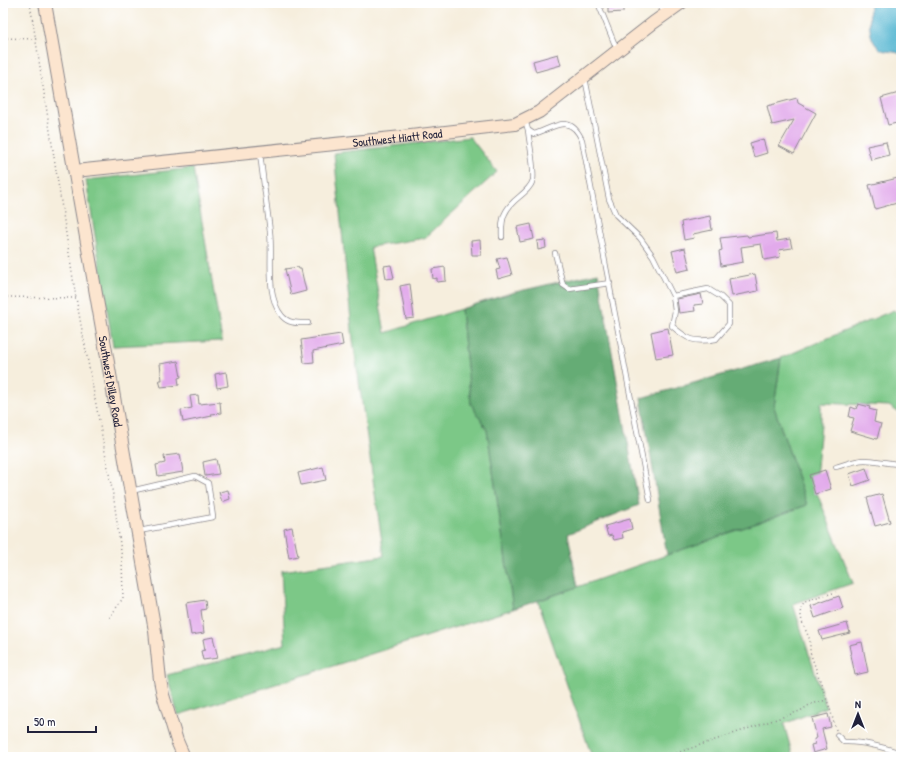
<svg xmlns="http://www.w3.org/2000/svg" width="904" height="760" viewBox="0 0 904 760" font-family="'Patrick Hand',sans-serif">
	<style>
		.green { fill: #7cc887; stroke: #4f7561 }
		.forest { fill: #65ac74; stroke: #446758 }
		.water { fill: #52b5d0; stroke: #3a6c86 }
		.building { fill: #e2aaeb }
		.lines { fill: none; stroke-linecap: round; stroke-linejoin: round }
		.lane-casing { stroke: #8c888c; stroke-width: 6 }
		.secondary-casing { stroke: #8c888c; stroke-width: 14 }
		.path { stroke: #8c888c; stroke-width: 1.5; stroke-dasharray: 1 3; stroke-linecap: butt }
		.lane { stroke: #fff; stroke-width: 4.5 }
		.secondary { stroke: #fce5cf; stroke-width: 12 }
		.labels { text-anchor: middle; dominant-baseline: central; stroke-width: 3; stroke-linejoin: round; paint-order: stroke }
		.street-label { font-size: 12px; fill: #22223b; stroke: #fff }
	</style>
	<rect width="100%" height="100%" fill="#fff"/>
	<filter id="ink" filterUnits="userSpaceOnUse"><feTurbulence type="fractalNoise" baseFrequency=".025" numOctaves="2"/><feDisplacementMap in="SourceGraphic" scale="8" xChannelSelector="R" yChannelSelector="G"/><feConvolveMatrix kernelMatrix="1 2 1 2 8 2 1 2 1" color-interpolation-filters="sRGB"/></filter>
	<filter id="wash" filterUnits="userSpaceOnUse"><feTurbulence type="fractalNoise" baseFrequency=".012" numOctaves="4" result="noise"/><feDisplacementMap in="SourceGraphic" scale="16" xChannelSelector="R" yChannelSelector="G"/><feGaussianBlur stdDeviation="0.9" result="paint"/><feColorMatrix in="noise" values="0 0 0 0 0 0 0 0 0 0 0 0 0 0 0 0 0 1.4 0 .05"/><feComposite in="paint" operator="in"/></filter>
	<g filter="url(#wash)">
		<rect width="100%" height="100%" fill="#f6eedd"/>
		<path class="green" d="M470,137L497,172L425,238L370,247L385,333L461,309L471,404L487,430L513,609L178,715L167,675L285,644L281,571L384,556L353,340L334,153Z
			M193,168L222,341L113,346L86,180Z
			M894,310L901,317V414L889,406L821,403V425L815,488L853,583L793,604L826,707L784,724L793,757H592L538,601L807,505L774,407L781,358Z"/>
		<path class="forest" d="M598,273L639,505L568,534L578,587L513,609L487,430L471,404L461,309L511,293Z
			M781,358L774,407L807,505L667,555L641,398Z"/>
		<path class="water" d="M870,3H901V54C895,51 888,52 882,50C866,41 870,18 870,3Z"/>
		<g id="blocks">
			<path class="building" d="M608,3H623V12L608,13Z
				M558,54L561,65L536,72L533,61Z
				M899,93L900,98H901V122L888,125L881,98Z
				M797,98L798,103L816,113L794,154L779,146L794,120L772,125L767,106Z
				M763,139L767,153L754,157L750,143Z
				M886,142L889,155L871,160L867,146Z
				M898,178L901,190V202L875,209L869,185Z
				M710,216L712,230L693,234L694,238L684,240L681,222Z
				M531,224L534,239L520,242L517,227Z
				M776,233L777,241L790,239L792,248L779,250L780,257L764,260L761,244L741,247L743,262L721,266L719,251L722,250L720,238L747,235L748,237Z
				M480,240L481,255H472L471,241Z
				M545,240L546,248L538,250L537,241Z
				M685,248L690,269L677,272L672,251Z
				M507,257L512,275L498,279L496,270L500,269L497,259Z
				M391,265L394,278L386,279L384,266Z
				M298,267L299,269H301L306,291L291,295L285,269Z
				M445,267L446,281L437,282V278L433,279L432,269Z
				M755,274L758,291L732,296L729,279Z
				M410,284L414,318L406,319L400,286Z
				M701,294L703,304L694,305L695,311L679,313L677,299Z
				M668,328L673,355L656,358L651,332Z
				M341,334L343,345L313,351L314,362L304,363L301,340Z
				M178,361L181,377L178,378L179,385L161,387L159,380H162L160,364Z
				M226,372L228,386L217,388L215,374Z
				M198,395L199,404L220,402L221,413L211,414L212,416L183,422L181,410L192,408L190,396Z
				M858,404L870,407L869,409L876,411L874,422L881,424L877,439L850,431L854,418L849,417L851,407L856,409Z
				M180,454L183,472L158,476L156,465L165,463L164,456Z
				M216,459L219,474L205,476L203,462Z
				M323,467L326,480L301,485L298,473Z
				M866,468L870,480L853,486L849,474Z
				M825,470L831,489L815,494L809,475Z
				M228,490L230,499L222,502L219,492Z
				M882,494L890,522L875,526L867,498Z
				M630,519L632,529L622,532L623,538L614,540L612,535L608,536L605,526Z
				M292,527L298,556L289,558L284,529Z
				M839,596L843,608L815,618L811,606Z
				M205,600L206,609L201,610L204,633L191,635L186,603Z
				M847,623L850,633L822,640L819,631Z
				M213,637L218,658L203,660L201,651L205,650L203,639Z
				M862,642L868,672L855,675L849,645Z
				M828,714L831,727L822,729L827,749L813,753L811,745L815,744L814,739L817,738L812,718Z"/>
		</g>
	</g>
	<g filter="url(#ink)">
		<use href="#blocks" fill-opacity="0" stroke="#8c888c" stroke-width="1"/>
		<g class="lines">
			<g class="lane-casing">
				<path id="lane" d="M598,3L617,50
					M660,3L665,14
					M585,78L609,199L616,215L640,238L653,256L673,296L675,311L672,326C688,340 694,343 716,339L729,324V305L721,297L708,289L673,296
					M525,120L528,130L534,134C555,127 570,113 582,140L650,500
					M260,153C263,179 267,206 270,232C273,257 265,296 282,316C289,324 298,323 308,323
					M502,237C501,218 504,209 519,197C525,192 531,187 533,180C535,170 529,141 528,130
					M555,253L563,285L569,289L610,283
					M836,467C846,464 855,460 865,460C877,460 889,464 901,464
					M131,491L195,476L208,483L213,517L139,531
					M837,735L844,742C863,741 883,747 901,753"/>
			</g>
			<g class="secondary-casing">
				<g id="secondary">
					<path id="s1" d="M45,3L155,631L160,680L163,695L177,741L184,757"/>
					<path id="s2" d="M75,171L402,137L515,124L539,112L653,23L681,3"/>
				</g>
			</g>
			<path class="path" d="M30,3L76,298
				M3,38L36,39
				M3,297L76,298L114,500L122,559L123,598L108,620
				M836,730L830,709L810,652V640L802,622L800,609L805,602L836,592
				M665,757L800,711L811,704L827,700"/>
			<use href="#lane" class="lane"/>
			<use href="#secondary" class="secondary"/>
		</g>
	</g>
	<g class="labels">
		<g class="street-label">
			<text stroke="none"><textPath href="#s2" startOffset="324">Southwest Hiatt Road</textPath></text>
			<text stroke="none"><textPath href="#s1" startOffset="384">Southwest Dilley Road</textPath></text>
		</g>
	</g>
	<rect width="904" height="760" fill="none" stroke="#fff" stroke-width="16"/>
	<g transform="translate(858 714)" stroke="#ffffff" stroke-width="3" paint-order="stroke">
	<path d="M0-3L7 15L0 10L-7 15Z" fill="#22223b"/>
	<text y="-6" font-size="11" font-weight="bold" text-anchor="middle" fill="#22223b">N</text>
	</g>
	<path d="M28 726v6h68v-6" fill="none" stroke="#22223b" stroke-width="2"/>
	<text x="34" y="726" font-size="12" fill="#22223b" stroke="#ffffff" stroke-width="3" paint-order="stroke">50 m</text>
</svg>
